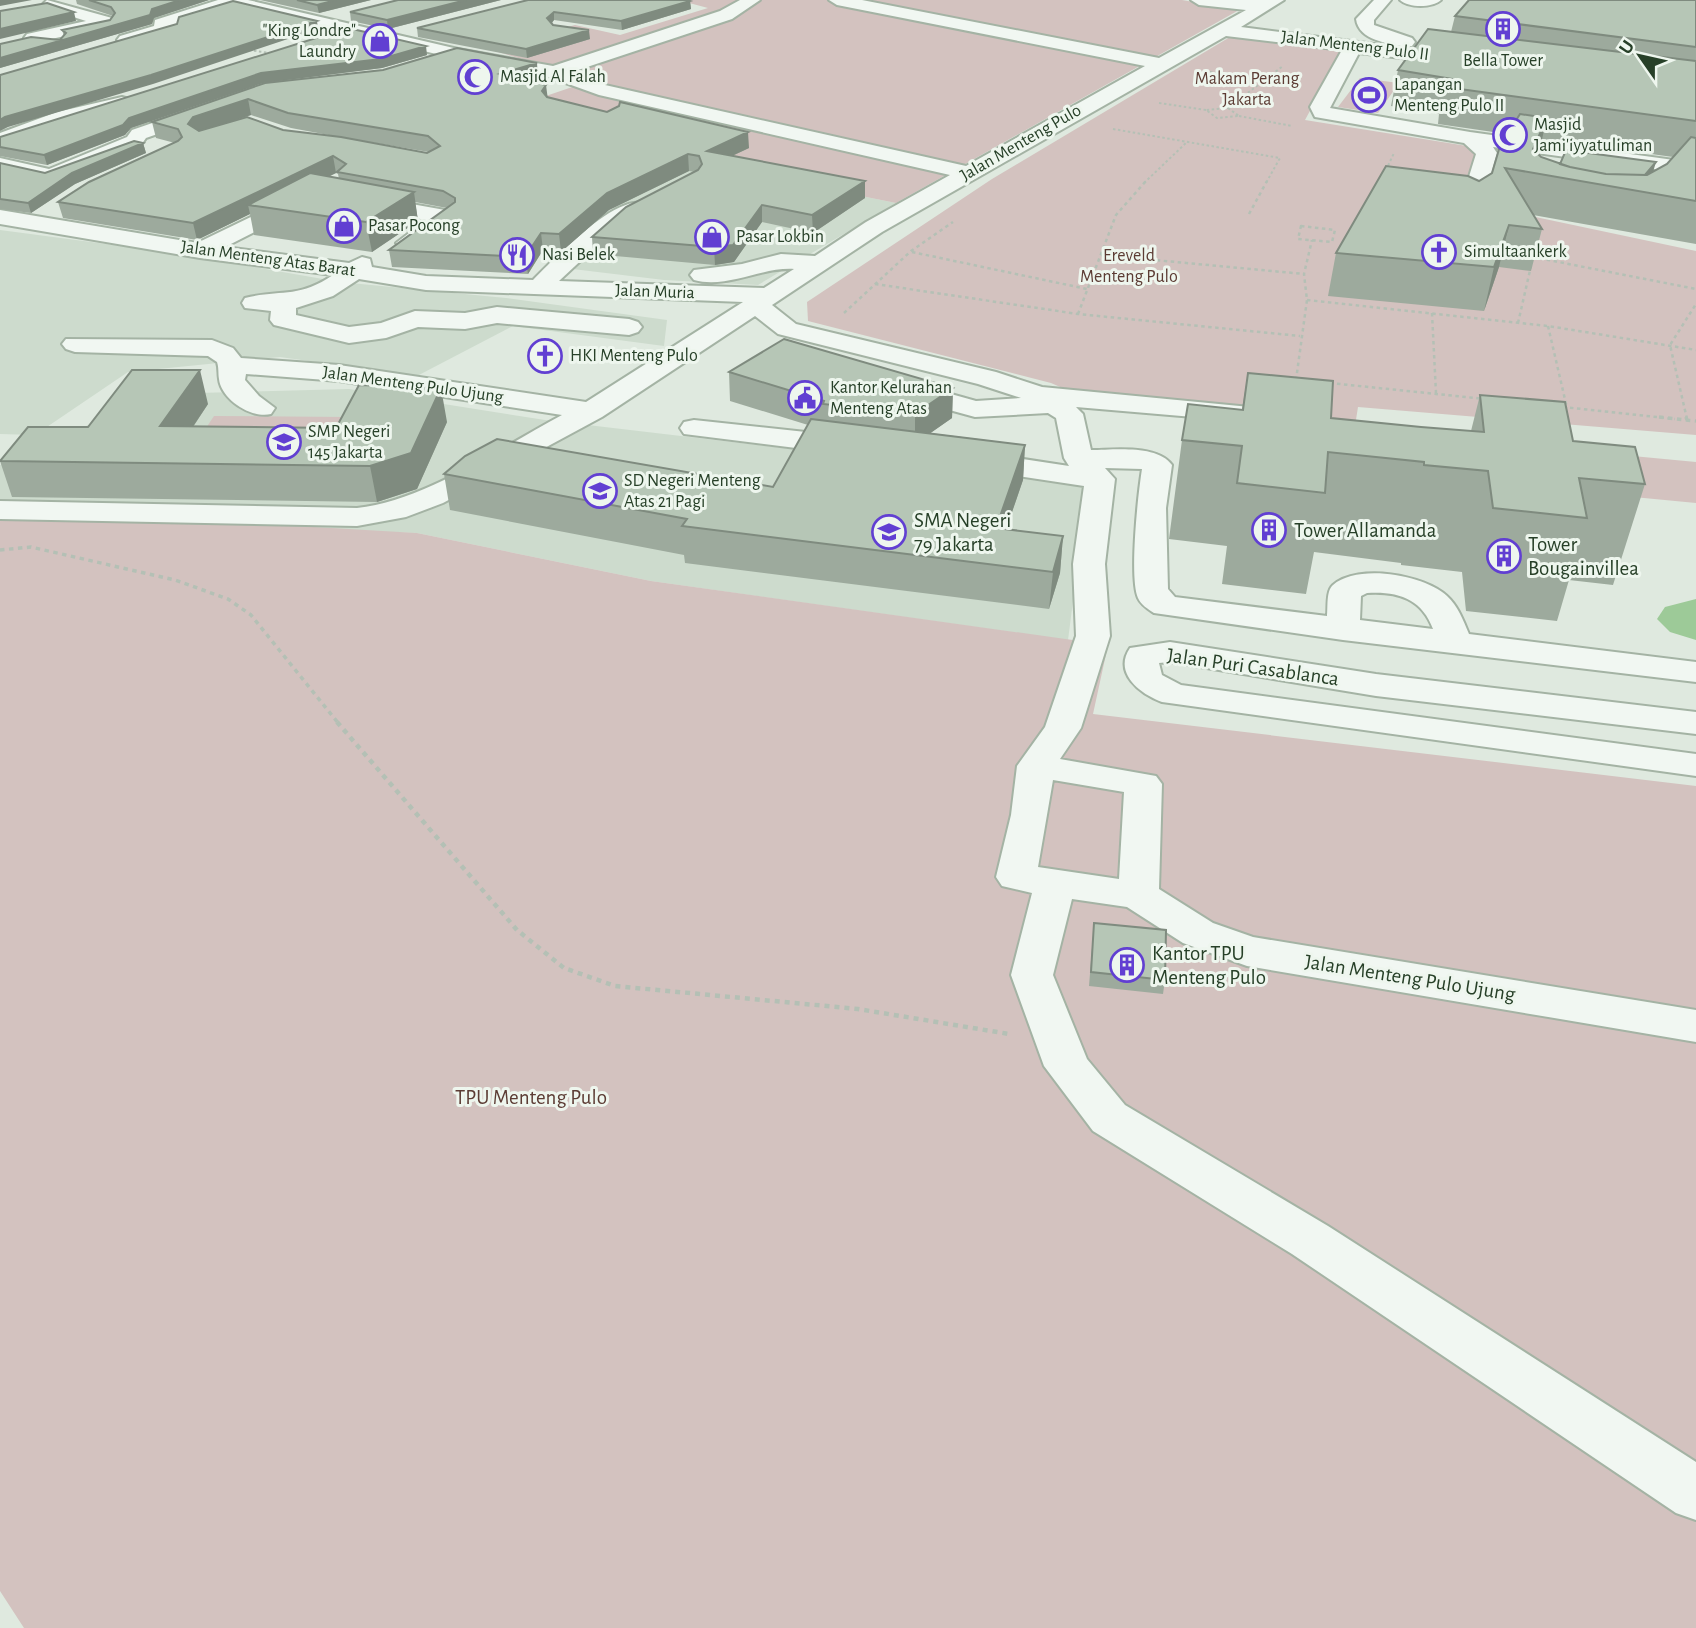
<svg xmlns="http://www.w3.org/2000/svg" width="1696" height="1628" viewBox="0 0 1696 1628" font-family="'Alegreya Sans',sans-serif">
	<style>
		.built { fill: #cddbcd }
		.green { fill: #d3c2bf }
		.water { fill: #9dca98 }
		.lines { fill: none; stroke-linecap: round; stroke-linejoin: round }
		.minor-casing { stroke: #a4b3a4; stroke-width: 4 }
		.path-far3 { stroke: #b4c0b5; stroke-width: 2; stroke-dasharray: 2.5 2.5; stroke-linecap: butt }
		.path-far2 { stroke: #b4c0b5; stroke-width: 2.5; stroke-dasharray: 3.5 3.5; stroke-linecap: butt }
		.path-far1 { stroke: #b4c0b5; stroke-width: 3.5; stroke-dasharray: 4.5 4.5; stroke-linecap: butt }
		.path { stroke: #b4c0b5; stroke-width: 4.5; stroke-dasharray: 5 5; stroke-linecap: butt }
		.minor { fill: #f1f7f2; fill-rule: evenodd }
		.wall { fill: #9daa9d; fill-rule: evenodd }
		.shaded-wall { fill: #7f8b7f }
		.building { fill: #b6c6b6; stroke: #7f8b7f; stroke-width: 2; fill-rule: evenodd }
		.labels { text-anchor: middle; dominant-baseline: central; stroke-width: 6; stroke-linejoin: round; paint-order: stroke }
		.far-poi-label { font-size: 18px; fill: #274028; stroke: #eef6ee; text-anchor: start }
		.far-street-label { font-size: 18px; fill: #274028; stroke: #eef6ee }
		.far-park-label { font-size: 18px; fill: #5c3c34; stroke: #eef6ee }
		.poi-label { font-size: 21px; fill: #274028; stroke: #eef6ee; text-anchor: start }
		.street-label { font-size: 21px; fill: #274028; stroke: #eef6ee }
		.park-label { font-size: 21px; fill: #5c3c34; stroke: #eef6ee }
	</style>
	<rect width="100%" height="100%" fill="#dfe9df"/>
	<path class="built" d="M693,162L896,203L758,285L664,280L556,267L605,213Z
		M0,230L167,252L340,282L506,298L667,320L664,346L513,326L417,376L280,357L128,372L35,435L0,434Z
		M349,389L545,420L1088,484L1068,640L651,581L417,533L0,519V465L157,394Z"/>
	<path class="green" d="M678,0H1182L1239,10L896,203L693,162L534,100L593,80L488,49L575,25L620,35L708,8Z
		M1235,34L1344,48L1305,120L1467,146L1475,153L1459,239L1526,215L1696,251V435L1358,407L1355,426L1113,410L1051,383L808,321L807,302L992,179Z
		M1360,78L1399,83L1378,113L1338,107Z
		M214,416L348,417L329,453L190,452Z
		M1453,439L1696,462V503L1458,480Z
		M0,519L228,522L417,533L651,581L1108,645L1093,714L1696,786V1628H24L0,1591Z"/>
	<path class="water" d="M1696,599V640L1670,632L1657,619L1665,607Z"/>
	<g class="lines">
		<g class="minor-casing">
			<path id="minor" d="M47,0L112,18L115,22L106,27L33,43L27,42L24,38L27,34L86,21L45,8L43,4Z
				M218,0H248L458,49L553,66L720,11L740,0H760L732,19L572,72L605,85L966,166L1145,66L837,5L829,0H862L1159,58L1246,10L1199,5L1191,0H1284L1241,27L1461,55L1470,60L1461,65L1359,53L1330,108L1470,132L1696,163V175L1493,147L1497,153L1480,212L1469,219L1461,217L1458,212L1476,154L1464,143L1315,117L1310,107L1342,50L1226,36L882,232L772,305L796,324L996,372L1042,387L1250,407L1254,413L1250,419L1240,421L1076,407L1083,414L1091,450C1113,450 1157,444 1172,465L1166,508L1168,589L1175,597L1327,616C1328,607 1326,591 1333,585C1358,563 1425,575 1447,596C1458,606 1463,620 1469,634L1696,662V682L1343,640L1154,613C1148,609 1141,605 1138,598C1129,578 1138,494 1142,469L1105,468L1115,479L1105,564L1110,636L1081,728L1060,759L1156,776L1162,784L1159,889L1213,923L1253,937L1696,1010V1042L1247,966L1183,943L1127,907L1072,899L1053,975L1087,1059L1125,1105L1328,1226L1696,1462V1520L1676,1513L1292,1254L1093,1131L1044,1066L1011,975L1032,893L1002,886L996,877L1011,815L1017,766L1045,727L1076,636L1073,564L1084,486L971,469L961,466L957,460L961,454L971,451L1069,466L1064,458L1056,418L1048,413L975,417L891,394L887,388L891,382L901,380L976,401L1021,398L978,384L778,334L755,316L602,417L443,503L406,517L357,526L0,519V501L357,508C424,501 502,447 562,415L339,381L246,374L245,380L259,396L275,408L271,414C251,419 221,399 219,379C218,373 219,368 217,362L208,356L75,352L66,349L62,344L66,339L212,340L233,348L241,358L339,365L586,402L743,302L426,290L359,279L333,296L296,308V315L349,327L381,323L415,311L465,313L497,307L629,319L638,322L642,327L638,332L629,335L497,323L465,329L418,327L386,338L349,343L274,325L270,320L271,311L245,308L242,303L245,298C280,289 298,299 333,275L200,258L0,224V210L197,243L298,194L309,201L306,206L225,247L349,263L362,257L370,259L372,267L426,276L533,280C554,259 613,196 643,203L646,208L643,213L604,239L559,281L764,288L794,269C761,267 727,289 694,280L690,275L694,270L742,264L781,254L815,256L866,222L950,175L599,95L549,77L458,59L234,7L179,24L178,30L126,45L120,44L117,40L120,36L154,26L155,20ZM1367,593C1398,591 1422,599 1433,629L1360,620L1361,596ZM1053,780L1124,792L1119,879L1038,867Z
				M1374,0H1391L1374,20V25L1412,38L1415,42L1412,46L1406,47C1388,43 1359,41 1356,19Z
				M1400,0H1441C1432,8 1409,8 1400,0Z
				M122,97L129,99L132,103L129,107L70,121L0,146V133L57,112Z
				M202,106L212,112L209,116L146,138L141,145L49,181L0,170V158L49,169L127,137L132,130Z
				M367,196L445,210L456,217C446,231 418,252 400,248L396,243L426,220L359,208L356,203Z
				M694,420L852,437L862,440L866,446L862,452L852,455L684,434L680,428L684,422Z
				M1170,642L1376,674L1696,712V734L1376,696L1170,662L1159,663L1162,675L1181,685L1696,754V776L1162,702C1140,694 1113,673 1130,648Z"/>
		</g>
		<path class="path-far3" d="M249,50L270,53
			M1210,72L1295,85
			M1159,103L1206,110
			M1228,108L1283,66
			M1228,108L1239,116L1217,118L1206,110Z
			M1239,116L1292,126
			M1113,129L1280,158L1266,183
			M1386,170L1394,153
			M1144,183L1187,142"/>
		<path class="path-far2" d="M1249,214L1267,181
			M1301,226L1335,230L1332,242L1298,239Z
			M912,252L1087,289
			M1101,255L1304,274
			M1533,257L1696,289
			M875,284L1078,314L1300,336
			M1307,300L1548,326L1696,350
			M844,313L911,251L953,222
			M1432,313L1436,393
			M1078,314L1116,215L1146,181
			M1518,323L1531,266
			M1548,326L1567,408
			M1296,380L1307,300L1304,274L1312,240
			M1330,383L1485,399
			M1563,407L1675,419
			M1687,419L1670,345L1696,304"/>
		<path class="path-far1" d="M1659,417L1696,421
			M1686,417L1687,420
			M0,550L31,547L175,580L228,599L251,615L339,724"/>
		<path class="path" d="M337,722L517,930L564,968L615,986L858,1009L1009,1034"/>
		<use href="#minor" class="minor"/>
	</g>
	<path class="wall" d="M76,0H209L154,18L152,24L0,68V44L60,40L64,36L62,30L110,20L113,16L77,4Z
		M260,0H371L319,13Z
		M398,0H501L388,29L351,21L350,12Z
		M528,0L690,1L691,9L622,30L554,20L552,23L553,25L590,39L527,58L418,37L417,28Z
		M1696,0V244L1533,215L1542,229L1531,271L1499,267L1484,311L1328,296L1336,253L1479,181L1492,173L1507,134L1438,124L1439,114L1391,106L1398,70L1451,32L1455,16ZM1542,139L1673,157L1667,164L1653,172L1560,164L1541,157L1539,154Z
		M348,28L427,55L382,68L263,83L131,128L125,135L47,165L0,156V137Z
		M538,78L529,80L548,97L749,148L732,156L865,181V198L813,233L762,222L734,262L715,265L593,254L592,237L695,172L689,171L609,210L561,252L543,250L528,274L392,267L389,250L447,208L415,202L418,221L372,252L254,235L250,214L197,240L63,218L58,202L175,143L156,138L152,122L265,83ZM251,115L291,128L334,136L205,130ZM358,140L429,152L427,153ZM336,173L338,174L339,179L328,177Z
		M143,143L146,153L75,184L31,213L0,209V163L45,173Z
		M729,372L953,388L952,418L930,433L1025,445L1023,480L1006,529L1063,536L1060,573L1049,609L685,563L684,555L450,510L444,474L773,487L808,425L730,401Z
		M1248,373L1331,418L1421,427L1471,431L1480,395L1573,441L1645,484L1613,585L1569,580L1557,621L1466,611L1462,572L1401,565V563L1314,552L1306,594L1222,584L1227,546L1169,539L1182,440L1242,409Z
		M208,404L193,427L336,428L447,422L417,489L377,502L12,497L0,461L88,427Z
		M1094,923L1165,980L1163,994L1089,986Z"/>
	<path class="shaded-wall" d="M0,0H32L0,6Z
		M180,0H209L154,18L152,24L0,68V58L150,15L152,9Z
		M336,0H371L319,13L317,5Z
		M466,0H501L388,29L387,20Z
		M690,1L691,9L622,30L621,21Z
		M74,12L76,21L0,39V29Z
		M554,12V20L548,27L547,18Z
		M317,21L318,29L153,84L8,127L0,131V120L5,117Z
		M589,30L590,39L527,58L526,49Z
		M426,46L427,55L382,68L263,83L131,128L125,135L47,165L44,155L129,118L261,73Z
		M537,63L538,78L501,88L500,74Z
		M546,85L548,100L542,91Z
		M248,99L251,115L196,133L188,124L193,117Z
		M1547,118L1538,156L1533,149Z
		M748,132L749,148L708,167L707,151Z
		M143,143L146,153L75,184L31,213L28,203L72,173Z
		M688,154L689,171L609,210L561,252L559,234L607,193Z
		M333,156L336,173L265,207L248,205L250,214L197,240L193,223Z
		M1656,162L1653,172L1626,189Z
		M865,181V198L813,233L812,215Z
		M414,192L418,221L372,252L366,222Z
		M762,205V222L734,262L715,265L714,247Z
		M1509,225L1499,267L1484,311L1494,267Z
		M541,233L543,250L528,274L525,257Z
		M200,370L208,404L170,461L160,426Z
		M441,388L447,422L417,489L377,502L370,466Z
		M953,388L952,418L915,444V414Z
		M1025,445L1023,480L994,565L996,528Z
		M1063,536L1060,573L1049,609L1053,572Z"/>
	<path class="building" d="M89,0H180L152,9L150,15L0,58V44L31,37L60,40L66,33L62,30L110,20L115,13L111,7Z
		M297,0H336L317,5Z
		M398,0H466L387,20L350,12Z
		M528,0H687L690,1L621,21L554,12L547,18L553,25L589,30L526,49L417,28Z
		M1469,0H1696V47L1455,16Z
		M233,1L317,21L151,75L5,117L0,120V75L177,24L179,17Z
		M47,3L74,12L0,29V11Z
		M348,28L426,46L381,59L261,73L129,118L123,125L44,155L0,147V137Z
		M1428,29L1696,61V121L1445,87L1452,79L1398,70Z
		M457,48L537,63L500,74L546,85L542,91L547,97L607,112L619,106L620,102L748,132L707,151L865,181L812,215L762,205L733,245L714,247L592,237L626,207L698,170L702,164L699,156L688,154L607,193L559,234L541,233L525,257L389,250L455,202V198L443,191L337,172L346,164L333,156L193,223L58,202L89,182L178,141L182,137L178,129L152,122L265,83L383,70ZM248,99L288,113L428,136L440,146L427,153L341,137L283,130L247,117L199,131L188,124L193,117Z
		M1520,114L1547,118L1533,149L1541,157L1570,167L1606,174L1647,175L1667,164L1691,137L1696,138V201L1505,168L1542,229L1509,225L1494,267L1336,253L1386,166L1468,176L1479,181L1492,173L1500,146Z
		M134,141L143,143L72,173L28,203L0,199V163L45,173Z
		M1566,150L1656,162L1645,175L1606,174L1570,167L1560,164Z
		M310,173L414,192L366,222L248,205Z
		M784,339L953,388L915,414L823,404L824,401L729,372Z
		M132,370H200L160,426L336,428L359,385L441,388L411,453L370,466L0,461L28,427H88Z
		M1248,373L1333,381L1331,418L1421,427L1484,432L1480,395L1565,402L1573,441L1635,447L1645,484L1579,478L1587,518L1493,508L1488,471L1424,465V462L1328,452L1325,493L1237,483L1242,446L1182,440L1188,404L1243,410Z
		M811,419L1025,445L996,528L1063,536L1053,572L682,526L687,519L444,474L465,456L497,439L773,487Z
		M1094,923L1166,930L1165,980L1091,972Z"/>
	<defs>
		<g id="building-ring" transform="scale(1.75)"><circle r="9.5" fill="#eef6ee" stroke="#613fd2" stroke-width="1.5"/><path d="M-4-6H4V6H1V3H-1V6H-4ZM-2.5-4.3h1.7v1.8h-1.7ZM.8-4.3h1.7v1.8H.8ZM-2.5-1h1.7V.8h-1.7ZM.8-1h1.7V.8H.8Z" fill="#613fd2"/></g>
		<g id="shop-ring" transform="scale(1.75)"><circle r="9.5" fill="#eef6ee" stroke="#613fd2" stroke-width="1.5"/><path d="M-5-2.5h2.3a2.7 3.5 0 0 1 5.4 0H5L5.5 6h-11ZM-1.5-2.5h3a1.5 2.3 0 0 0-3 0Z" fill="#613fd2"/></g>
		<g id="mosque-ring" transform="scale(1.75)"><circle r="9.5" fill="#eef6ee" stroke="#613fd2" stroke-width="1.5"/><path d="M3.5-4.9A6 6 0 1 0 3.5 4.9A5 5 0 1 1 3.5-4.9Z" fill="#613fd2"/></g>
		<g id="stadium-ring" transform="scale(1.75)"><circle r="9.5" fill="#eef6ee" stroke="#613fd2" stroke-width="1.5"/><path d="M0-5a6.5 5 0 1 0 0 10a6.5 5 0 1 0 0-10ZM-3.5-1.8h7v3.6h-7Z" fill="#613fd2"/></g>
		<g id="church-ring" transform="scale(1.75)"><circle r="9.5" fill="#eef6ee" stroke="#613fd2" stroke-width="1.5"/><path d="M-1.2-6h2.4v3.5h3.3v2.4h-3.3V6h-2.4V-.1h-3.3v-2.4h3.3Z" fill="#613fd2"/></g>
		<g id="restaurant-ring" transform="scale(1.75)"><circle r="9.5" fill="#eef6ee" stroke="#613fd2" stroke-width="1.5"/><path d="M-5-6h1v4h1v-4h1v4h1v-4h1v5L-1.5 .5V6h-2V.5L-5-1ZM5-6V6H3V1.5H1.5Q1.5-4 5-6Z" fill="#613fd2"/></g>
		<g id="civic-ring" transform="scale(1.75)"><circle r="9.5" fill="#eef6ee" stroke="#613fd2" stroke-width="1.5"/><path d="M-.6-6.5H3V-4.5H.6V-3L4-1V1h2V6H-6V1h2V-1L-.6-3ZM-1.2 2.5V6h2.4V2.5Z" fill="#613fd2"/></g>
		<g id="school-ring" transform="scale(1.75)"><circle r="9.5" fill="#eef6ee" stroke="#613fd2" stroke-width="1.5"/><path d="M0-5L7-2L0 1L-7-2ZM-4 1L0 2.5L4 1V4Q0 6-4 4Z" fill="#613fd2"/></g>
	</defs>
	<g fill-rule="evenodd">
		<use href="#building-ring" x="1503" y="29"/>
		<use href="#shop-ring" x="380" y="41"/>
		<use href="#mosque-ring" x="475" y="77"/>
		<use href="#stadium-ring" x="1369" y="95"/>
		<use href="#mosque-ring" x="1510" y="135"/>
		<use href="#shop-ring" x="344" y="226"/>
		<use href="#shop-ring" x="712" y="237"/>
		<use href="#church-ring" x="1439" y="252"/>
		<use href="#restaurant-ring" x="517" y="255"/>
		<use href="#church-ring" x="545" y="356"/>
		<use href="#civic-ring" x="805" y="398"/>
		<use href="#school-ring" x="284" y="442"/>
		<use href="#school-ring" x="600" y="491"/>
		<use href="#building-ring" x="1269" y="530"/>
		<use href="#school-ring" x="889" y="532"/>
		<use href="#building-ring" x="1504" y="556"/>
		<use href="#building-ring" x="1127" y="965"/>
	</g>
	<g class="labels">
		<g class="far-poi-label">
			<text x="356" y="31" text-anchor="end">"King Londre"<tspan x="356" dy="21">Laundry</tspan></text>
			<text x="1503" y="61" text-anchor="middle">Bella Tower</text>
			<text x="500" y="77">Masjid Al Falah</text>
			<text x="1394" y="85">Lapangan<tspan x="1394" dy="21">Menteng Pulo II</tspan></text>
			<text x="1534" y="125">Masjid<tspan x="1534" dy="21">Jami'iyyatuliman</tspan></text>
			<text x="368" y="226">Pasar Pocong</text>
			<text x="736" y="237">Pasar Lokbin</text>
			<text x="1464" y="252">Simultaankerk</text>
			<text x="542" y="255">Nasi Belek</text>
			<text x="570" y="356">HKI Menteng Pulo</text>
			<text x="830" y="388">Kantor Kelurahan<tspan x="830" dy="21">Menteng Atas</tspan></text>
			<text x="308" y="432">SMP Negeri<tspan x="308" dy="21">145 Jakarta</tspan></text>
			<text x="624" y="481">SD Negeri Menteng<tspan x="624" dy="21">Atas 21 Pagi</tspan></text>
		</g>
		<g class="far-street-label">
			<text transform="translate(1355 46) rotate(7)">Jalan Menteng Pulo II</text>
			<text transform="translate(1021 143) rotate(-30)">Jalan Menteng Pulo</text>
			<text transform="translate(268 259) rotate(8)">Jalan Menteng Atas Barat</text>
			<text transform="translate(655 292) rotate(2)">Jalan Muria</text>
			<text transform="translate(413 385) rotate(8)">Jalan Menteng Pulo Ujung</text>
		</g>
		<g class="far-park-label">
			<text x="1247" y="79">Makam Perang<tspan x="1247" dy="21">Jakarta</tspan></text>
			<text x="1129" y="256">Ereveld<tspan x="1129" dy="21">Menteng Pulo</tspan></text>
		</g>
		<g class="poi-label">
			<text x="914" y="520">SMA Negeri<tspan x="914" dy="24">79 Jakarta</tspan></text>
			<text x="1294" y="530">Tower Allamanda</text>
			<text x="1528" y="544">Tower<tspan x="1528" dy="24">Bougainvillea</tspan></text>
			<text x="1152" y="953">Kantor TPU<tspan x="1152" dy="24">Menteng Pulo</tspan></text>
		</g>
		<g class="street-label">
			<text transform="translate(1253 667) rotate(8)">Jalan Puri Casablanca</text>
			<text transform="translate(1410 978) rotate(9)">Jalan Menteng Pulo Ujung</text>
		</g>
		<g class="park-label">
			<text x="531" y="1097">TPU Menteng Pulo</text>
		</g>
	</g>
	<g transform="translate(1640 56) rotate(304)" stroke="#eef6ee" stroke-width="5" paint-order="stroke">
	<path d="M0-5L12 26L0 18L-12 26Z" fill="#274028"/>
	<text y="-10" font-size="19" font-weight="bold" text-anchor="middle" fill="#274028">U</text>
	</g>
</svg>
